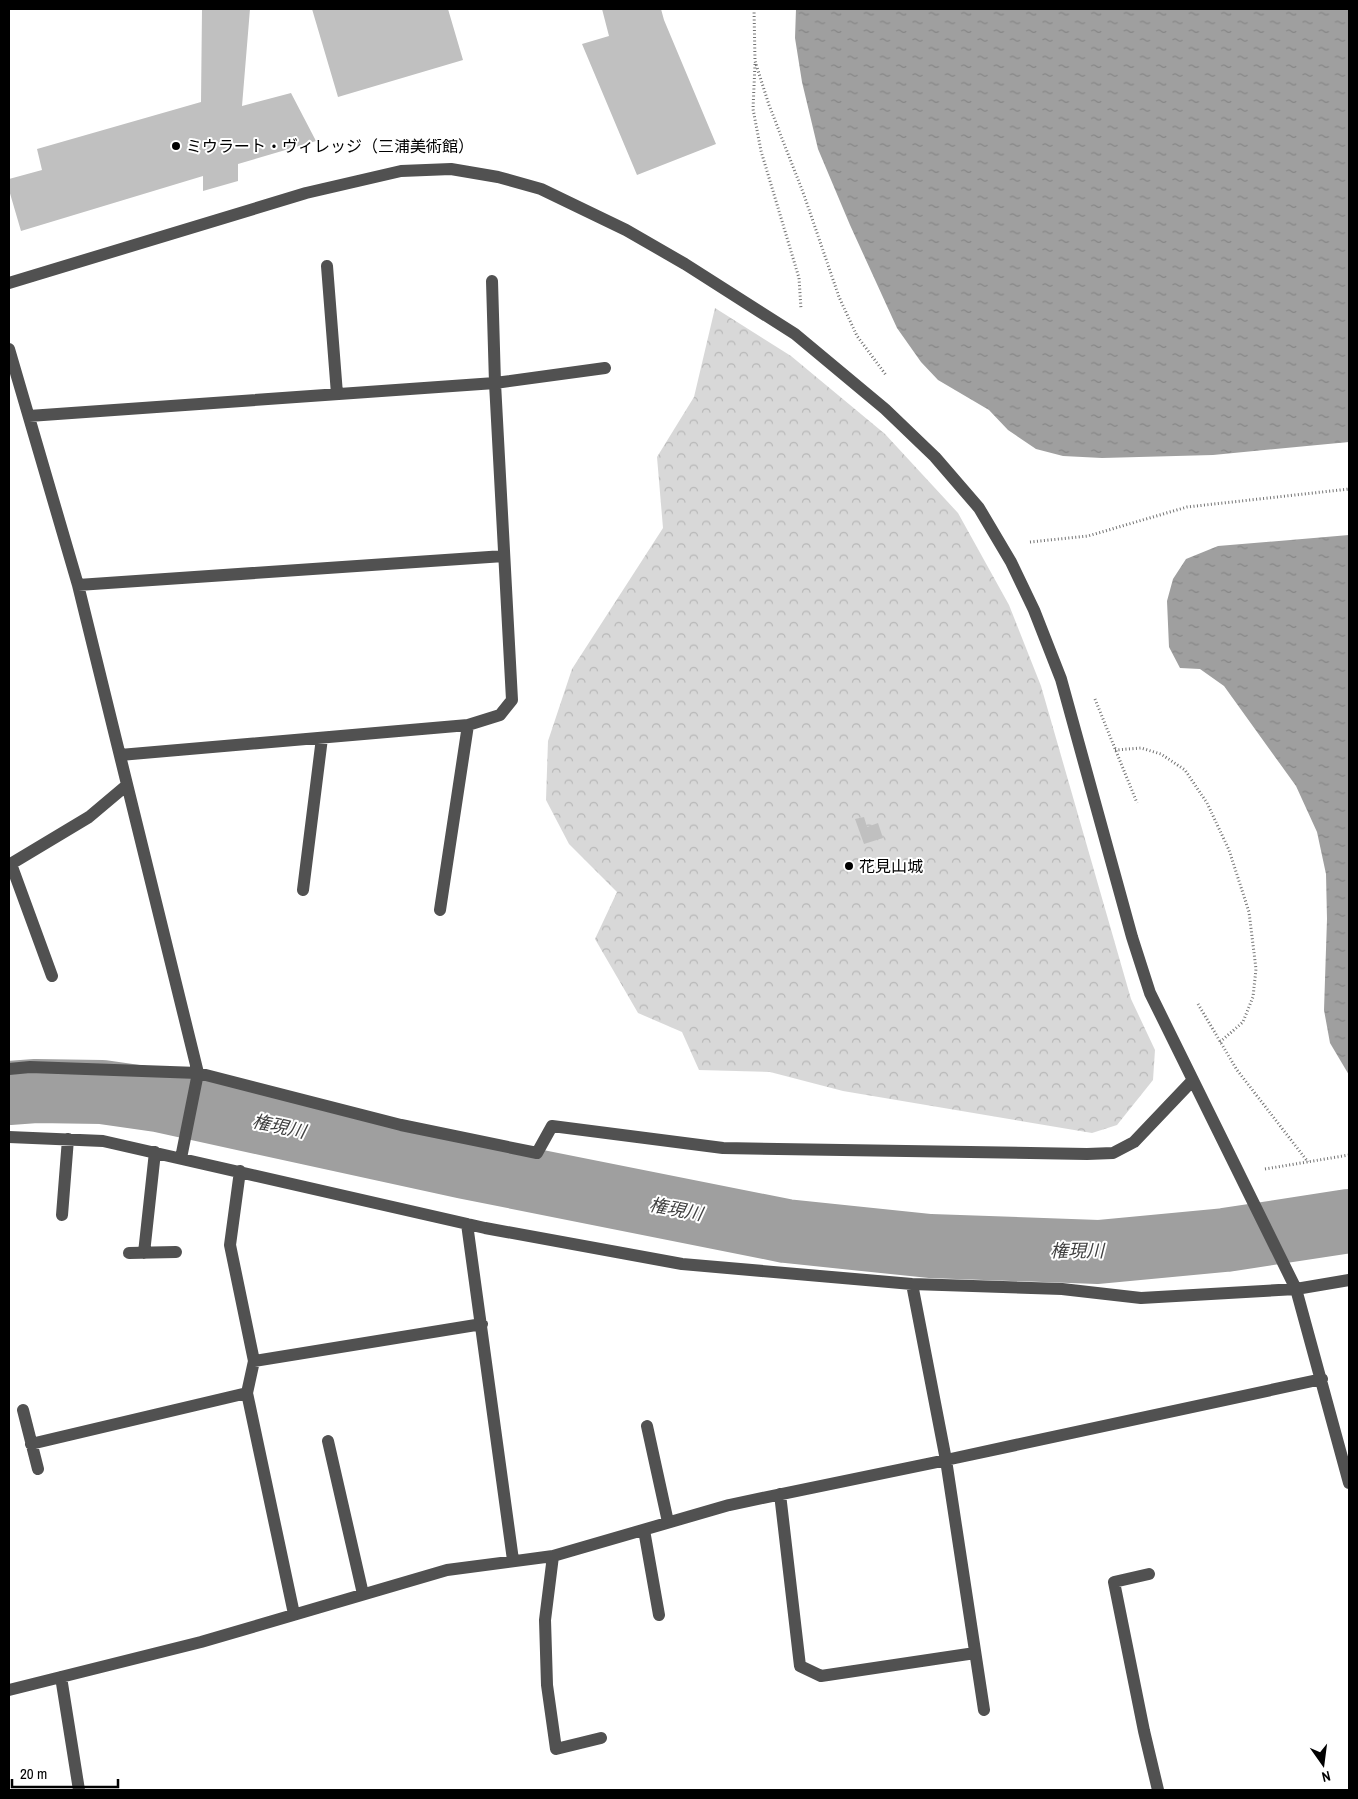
<svg xmlns="http://www.w3.org/2000/svg" width="1358" height="1799" viewBox="0 0 1358 1799" font-family="'Archivo Narrow','Noto Sans JP',sans-serif">
	<style>
		.forest { fill: url(#forest-crowns) }
		.water { fill: url(#water-ripples) }
		.lines { fill: none; stroke-linecap: round; stroke-linejoin: round }
		.river { stroke: #9f9f9f; stroke-width: 64 }
		.building { fill: #c0c0c0 }
		.path { stroke: #737373; stroke-width: 3; stroke-dasharray: 1 2.5; stroke-linecap: butt }
		.minor { stroke: #515151; stroke-width: 12 }
		.poi-dot { fill: #000; stroke: #fff; stroke-width: 2 }
		.labels { text-anchor: middle; dominant-baseline: central; stroke-width: 4; stroke-linejoin: round; paint-order: stroke }
		.poi-label { font-size: 16px; fill: #000; stroke: #fff; text-anchor: start }
		.water-label { font-size: 18px; font-style: italic; fill: #404040; stroke: #fff }
	</style>
	<defs>
		<pattern id="forest-crowns" width="20" height="18" patternUnits="userSpaceOnUse" patternTransform="scale(1.25)"><rect width="20" height="18" fill="#d8d8d8"/><path d="M2 6a3 3 0 1 1 6 0M12 15a3 3 0 1 1 6 0" fill="none" stroke="#b8b8b8"/></pattern>
		<pattern id="water-ripples" width="26" height="14" patternUnits="userSpaceOnUse" patternTransform="scale(1.25)"><rect width="26" height="14" fill="#9f9f9f"/><path d="M2 4q2-2 4 0t4 0M15 11q2-2 4 0t4 0" fill="none" stroke="#878787"/></pattern>
	</defs>
	<rect width="100%" height="100%" fill="#fff"/>
	<path class="forest" d="M715,308L791,356L885,434L958,513L1009,605L1041,686L1131,999L1155,1050L1153,1080L1117,1125L1092,1133L843,1091L770,1072L699,1070L682,1032L638,1013L595,939L617,892L569,844L546,800L548,741L572,669L663,528L657,457L694,397Z"/>
	<path class="water" d="M796,9H1349V442L1213,455L1102,458L1063,456L1036,449L1008,430L989,410L938,380L921,362L897,328L850,225L818,149L802,82L795,38Z
		M1349,535V1075L1330,1043L1324,1010L1327,919L1326,874L1317,832L1296,786L1224,686L1200,669L1180,668L1169,647L1167,601L1173,579L1186,559L1218,546Z"/>
	<g class="lines">
		<path class="river" d="M9,1093L36,1091L102,1092L158,1100L465,1167L786,1231L930,1246L1098,1252L1225,1240L1349,1221"/>
	</g>
	<path class="building" d="M202,9H250L242,106L291,93L316,141L238,164V181L203,191V176L21,231L9,190V179L42,170L37,149L201,102Z
		M312,9H448L463,60L338,97Z
		M602,9H661L664,20L716,144L637,175L582,44L609,36Z
		M864,817L867,827L878,823L883,838L864,844L855,819Z"/>
	<g class="lines">
		<path class="path" d="M754,9L755,61L769,105L804,195L839,297L857,336L886,375
			M755,64L753,109L761,151L799,278L801,309
			M1030,542L1088,536L1187,507L1349,489
			M1095,699L1137,803
			M1115,750L1141,748L1161,754L1185,770L1207,803L1229,850L1249,912L1256,969L1253,997L1243,1022L1220,1042
			M1198,1004L1237,1070L1308,1162
			M1265,1169L1349,1155"/>
		<path class="minor" d="M327,266L337,394
			M492,281L495,383L605,368
			M9,283L306,193L401,171L451,169L498,177L541,189L626,230L685,264L795,334L885,409L935,457L979,508L1011,562L1034,610L1061,679L1132,937L1150,993L1296,1289L1349,1280
			M9,349L78,585L198,1073L181,1158
			M29,416L495,383L512,700L500,715L468,725L120,755
			M78,585L504,556
			M11,864L52,976
			M9,865L89,817L127,785
			M303,890L322,738
			M440,910L468,725
			M9,1069L30,1067L198,1073L401,1125L537,1153L552,1126L723,1148L1087,1154L1113,1153L1134,1142L1193,1080
			M9,1137L103,1141L485,1228L682,1264L912,1284L1062,1289L1141,1298L1296,1289L1349,1483
			M240,1171L230,1245L254,1361
			M62,1215L68,1139
			M467,1224L513,1560
			M129,1253L176,1252
			M144,1253L155,1152
			M247,1393L294,1614
			M23,1410L38,1469
			M647,1426L668,1522
			M328,1441L363,1594
			M31,1444L247,1393L254,1361L482,1324
			M780,1494L800,1666L821,1676L975,1653
			M644,1530L659,1615
			M553,1556L545,1620L547,1685L556,1749L601,1738
			M1149,1574L1114,1582L1144,1731L1158,1790
			M61,1677L79,1790
			M9,1690L201,1642L447,1570L553,1556L729,1505L946,1460L912,1284
			M984,1710L946,1460L1322,1379"/>
	</g>
	<g class="poi-dot">
		<circle cx="176" cy="146" r="5"/>
		<circle cx="849" cy="866" r="5"/>
	</g>
	<g class="labels">
		<g class="poi-label">
			<text x="186" y="146">ミウラート・ヴィレッジ（三浦美術館）</text>
			<text x="859" y="866">花見山城</text>
		</g>
		<g class="water-label">
			<text transform="translate(279 1126) rotate(12)">権現川</text>
			<text transform="translate(676 1209) rotate(11)">権現川</text>
			<text x="1077" y="1250">権現川</text>
		</g>
	</g>
	<rect width="1358" height="1799" fill="none" stroke="#000000" stroke-width="20"/>
	<g transform="translate(1323 1764) rotate(166)" stroke="#ffffff" stroke-width="4" paint-order="stroke">
	<path d="M0-4L9 19L0 12L-9 19Z" fill="#000000"/>
	<text y="-8" font-size="14" font-weight="bold" text-anchor="middle" fill="#000000">N</text>
	</g>
	<path d="M12 1779v8h106v-8" fill="none" stroke="#000000" stroke-width="2.5"/>
	<text x="20" y="1779" font-size="15" fill="#000000" stroke="#ffffff" stroke-width="4" paint-order="stroke">20 m</text>
</svg>
